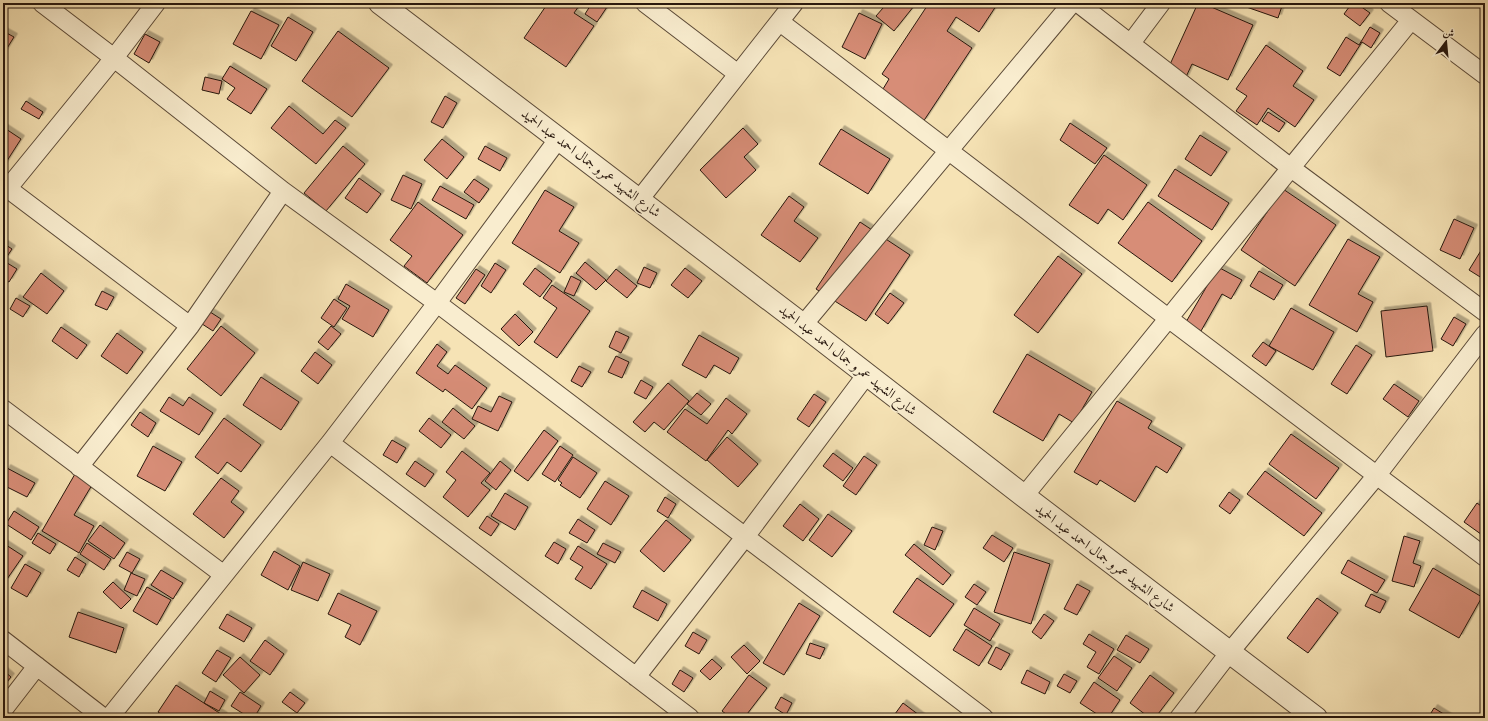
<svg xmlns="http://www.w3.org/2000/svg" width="1488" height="721" viewBox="0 0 1488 721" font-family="'IM FELL Great Primer',Amiri,serif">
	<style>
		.building { fill: #d78d77; stroke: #27170e; filter: url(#shadow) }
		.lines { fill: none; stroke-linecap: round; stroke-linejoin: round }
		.minor-casing { stroke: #5b4a38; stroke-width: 20 }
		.tertiary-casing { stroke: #5b4a38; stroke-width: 24 }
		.minor { stroke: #f9edcf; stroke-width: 18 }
		.tertiary { stroke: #f9edcf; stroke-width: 22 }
		.labels { text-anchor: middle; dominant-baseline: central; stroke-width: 3; stroke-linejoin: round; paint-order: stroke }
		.street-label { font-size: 14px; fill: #27170e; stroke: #f9edcf }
	</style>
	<defs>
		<filter id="shadow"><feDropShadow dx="3.5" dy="-3.5" stdDeviation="0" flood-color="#0004"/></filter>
	</defs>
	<rect width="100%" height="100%" fill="#f6e3b5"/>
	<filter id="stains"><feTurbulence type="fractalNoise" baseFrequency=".005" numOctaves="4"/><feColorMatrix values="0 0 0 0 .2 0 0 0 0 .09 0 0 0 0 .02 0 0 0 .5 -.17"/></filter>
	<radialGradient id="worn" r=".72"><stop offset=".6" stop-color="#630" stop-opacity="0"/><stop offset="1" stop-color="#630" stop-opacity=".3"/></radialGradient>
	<path class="building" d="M548,3H581L574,13L594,26L566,67L524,38Z
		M592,3L609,4L597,22L585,14Z
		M876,3H910L914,6L894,31L876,16L883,8Z
		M929,3H935L939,6L940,3H998L979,32L956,17L947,31L972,48L923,122L880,94L889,79L882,74Z
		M1198,3H1202L1253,25L1228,80L1192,64L1185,79L1167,71Z
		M1235,3H1283L1278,18Z
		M1352,3H1356L1370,13L1360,26L1344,14Z
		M251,11L279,25L261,59L233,44Z
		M859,13L882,24L865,59L842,47Z
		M288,17L313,32L296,61L271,46Z
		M1370,27L1380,33L1371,48L1362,42L1340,76L1327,68L1346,37L1359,45Z
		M3,31L14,37L4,53L3,52Z
		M338,31L389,68L352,117L302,81Z
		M145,34L160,42L149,63L134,54Z
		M1266,45L1303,71L1293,86L1314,100L1295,127L1268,108L1257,125L1236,111L1247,96L1236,89Z
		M230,66L267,89L251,114L227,99L235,88L222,79Z
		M205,77L222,81L219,94L202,90Z
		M445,96L457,103L443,128L431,122Z
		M26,101L43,112L39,119L21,109Z
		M289,106L323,134L335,120L346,128L316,164L271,128Z
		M1268,112L1285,123L1279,132L1262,121Z
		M1070,123L1107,148L1095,164L1060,140Z
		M3,127L21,139L3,167Z
		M743,128L758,144L744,157L756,170L726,198L700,170Z
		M841,129L890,159L868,194L819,164Z
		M1200,135L1227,152L1211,176L1185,159Z
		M442,139L464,157L447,179L424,160Z
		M343,146L365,164L326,211L304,193Z
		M485,146L507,158L500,171L478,159Z
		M1104,155L1147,185L1123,220L1108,209L1098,224L1069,205Z
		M1175,169L1229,203L1212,230L1158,196Z
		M403,175L422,184L411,209L391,200Z
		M359,178L381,194L367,213L345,198Z
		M474,179L489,189L479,203L464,192Z
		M440,186L474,205L466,219L432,200Z
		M1283,189L1336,225L1295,286L1241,250Z
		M545,190L574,207L559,231L579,243L560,273L512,243Z
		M789,196L804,207L794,221L818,238L800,262L761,235Z
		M418,202L463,235L427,283L404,266L412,256L390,240Z
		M1148,202L1202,241L1172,282L1118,243Z
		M1454,219L1474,228L1460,259L1440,250Z
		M860,222L910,255L866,321L816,289Z
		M1348,239L1380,257L1358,294L1373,302L1357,332L1309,305Z
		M3,243L12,249L4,261L17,269L9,282L3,279Z
		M1485,244V280L1469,270Z
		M1058,256L1082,274L1038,333L1014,315Z
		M585,262L606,280L596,290L576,273Z
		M495,263L506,270L491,293L481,286Z
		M644,267L657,273L650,288L637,283Z
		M1218,267L1242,280L1231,299L1222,294L1201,331L1186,322Z
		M535,268L552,281L540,297L523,284Z
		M685,268L702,281L688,298L671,285Z
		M476,269L485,275L465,304L456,298Z
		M616,269L637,286L627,298L606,281Z
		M1259,271L1283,285L1274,300L1250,286Z
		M41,273L64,291L47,314L23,297Z
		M571,276L581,281L574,296L564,292Z
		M346,284L389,310L373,337L342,319L350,306L338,299Z
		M552,285L590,311L557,358L534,342L557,308L543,298Z
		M102,291L114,297L107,310L95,305Z
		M890,293L904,303L888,324L875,314Z
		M16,298L30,306L23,317L10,309Z
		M334,299L347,308L334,327L321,318Z
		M1427,306L1433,351L1386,357L1381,311Z
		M1291,308L1334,332L1313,370L1269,346Z
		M207,310L221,319L213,331L199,322Z
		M515,314L533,332L519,346L501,329Z
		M1454,317L1466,324L1453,346L1441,339Z
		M221,326L255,353L221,396L187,369Z
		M331,326L341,334L328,350L318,342Z
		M61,327L87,345L77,359L52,341Z
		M616,331L629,337L621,353L609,347Z
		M117,333L143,352L127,374L101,356Z
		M699,335L739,358L730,374L714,365L706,378L682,365Z
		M1263,342L1276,351L1266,366L1252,356Z
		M437,344L447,352L437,366L448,374L455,365L487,388L472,409L445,389L443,392L416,373Z
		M1356,345L1372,355L1347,394L1331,384Z
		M315,352L332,365L318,384L301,371Z
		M1027,354L1092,392L1074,423L1059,414L1043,441L993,412Z
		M616,356L629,362L622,378L608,372Z
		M579,366L591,372L582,387L571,381Z
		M261,377L299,402L281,430L243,405Z
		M641,380L653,387L646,399L634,393Z
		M668,383L689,401L664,430L654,422L645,432L633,422Z
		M1394,384L1419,401L1408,417L1383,399Z
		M697,393L711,404L701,415L687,404Z
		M814,394L826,402L809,427L797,419Z
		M499,396L512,402L498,431L472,419L478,406L491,412Z
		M169,397L183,406L189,397L213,413L199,435L160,411Z
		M726,398L747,414L732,434L728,430L706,461L667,432L685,409L707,424Z
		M1117,401L1152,421L1148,428L1182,448L1167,473L1156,466L1135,502L1100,480L1097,485L1074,472Z
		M453,408L475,426L464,439L442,422Z
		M140,412L156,423L148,437L131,425Z
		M224,418L261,445L241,472L227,462L218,474L195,457Z
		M429,418L451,435L441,448L419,431Z
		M544,430L558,441L528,481L514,471Z
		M1291,434L1339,468L1316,499L1269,464Z
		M727,437L758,464L738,487L707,460Z
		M392,440L406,448L397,463L383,455Z
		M153,446L182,462L165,491L137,476Z
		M560,446L573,455L555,482L542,474Z
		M462,451L490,473L481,483L490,490L468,517L443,497L456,480L446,472Z
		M833,453L853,468L843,481L823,466Z
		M864,456L877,465L856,495L843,486Z
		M573,457L597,473L580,498L560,485L562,483L558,480Z
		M415,461L434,474L425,487L406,474Z
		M500,461L511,470L496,490L485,481Z
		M7,468L35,483L27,497L3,485V476Z
		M1265,471L1322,513L1304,536L1247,494Z
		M75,474L92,485L74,515L94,526L79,553L42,531Z
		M221,478L239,491L231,502L244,512L224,538L193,514Z
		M605,481L629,496L611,525L587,509Z
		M1229,492L1240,500L1230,514L1219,506Z
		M505,493L528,507L515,530L491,516Z
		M665,497L676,504L668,518L657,511Z
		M1477,503L1485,509V537L1464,522Z
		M800,504L819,519L803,541L783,526Z
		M14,511L39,527L31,540L6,524Z
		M828,514L852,531L832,557L809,540Z
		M487,516L499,524L491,536L479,528Z
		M578,519L595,530L587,543L569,533Z
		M666,520L691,540L664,572L640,551Z
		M100,525L125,543L114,559L88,541Z
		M932,527L943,531L935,550L924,545Z
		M38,533L56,544L50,554L32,543Z
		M992,535L1013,548L1004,562L983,548Z
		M1404,536L1420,541L1413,563L1421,566L1414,587L1392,581Z
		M554,542L566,549L558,564L545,556Z
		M3,543L23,556L5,582L3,580Z
		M87,543L111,559L104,570L80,554Z
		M603,543L621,552L615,563L597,554Z
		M914,544L951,575L943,585L905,555Z
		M578,546L607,564L591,589L575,579L583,567L570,559Z
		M274,551L300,566L288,590L261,575Z
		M127,552L140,559L132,573L119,566Z
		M1014,552L1050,564L1031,624L994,612Z
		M75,557L86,564L79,577L67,570Z
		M1348,560L1385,580L1377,593L1341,573Z
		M303,562L330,574L318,601L291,590Z
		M25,564L41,573L27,597L11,588Z
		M1433,568L1482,597L1459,638L1409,610Z
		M161,570L183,583L173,599L151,585Z
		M131,573L145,579L137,596L124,590Z
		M917,578L954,604L930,637L893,612Z
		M113,582L131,599L121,609L103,592Z
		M974,584L986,592L977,605L965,597Z
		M1077,584L1090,591L1077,615L1064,609Z
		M147,587L171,600L157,625L133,611Z
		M642,590L667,604L658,621L633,607Z
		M338,593L377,611L360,645L345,637L351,625L328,614Z
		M1371,594L1386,601L1380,613L1365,606Z
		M1317,598L1338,613L1308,653L1287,638Z
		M799,603L820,616L784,675L763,663Z
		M974,608L1000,624L990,641L964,625Z
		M78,612L124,628L116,653L69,637Z
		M227,614L252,628L244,642L219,628Z
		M1044,614L1054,621L1041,639L1032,632Z
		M966,629L992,646L979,666L953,650Z
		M693,632L707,640L699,654L685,646Z
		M1089,634L1114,649L1099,674L1087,667L1096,652L1083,644Z
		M1126,635L1149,649L1140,663L1117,650Z
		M265,640L284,654L270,675L250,661Z
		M810,643L825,648L820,659L806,654Z
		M744,645L760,661L747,674L731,657Z
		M996,647L1010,654L1001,670L988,663Z
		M217,650L231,658L216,682L202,673Z
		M1114,656L1132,668L1117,691L1098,678Z
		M240,657L260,675L244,693L223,675Z
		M712,659L722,668L710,680L700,671Z
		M3,670L11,677L3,687Z
		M680,670L693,678L684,692L672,684Z
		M1027,670L1050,682L1045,694L1021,683Z
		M1064,674L1077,681L1070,693L1057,686Z
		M749,675L767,688L744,718H731L722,711Z
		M1150,675L1174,693L1155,718H1150L1130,703Z
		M1094,682L1120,700L1108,718H1103L1080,703Z
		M176,685L224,716L223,718H167L158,712Z
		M210,691L225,700L219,711L204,703Z
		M240,692L261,706L254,718H250L231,706Z
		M290,692L305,703L297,713L282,702Z
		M781,697L792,703L786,715L775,708Z
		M903,703L923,718H892Z
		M1434,708L1450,718H1428Z"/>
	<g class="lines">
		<g class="minor-casing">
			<path id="minor" d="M42,3L114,58L283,191L437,303L984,718
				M645,3L738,74
				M1078,3L1291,168L1485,312
				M1389,3L1485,75
				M780,22L1168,318L1485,557
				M1131,43L1161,3
				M3,185L190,326
				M8,188L114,58L156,3
				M639,200L794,3
				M803,325L1072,3
				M3,409L224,575
				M330,443L690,718
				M79,467L190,326L283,191
				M1024,496L1411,20
				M3,640L104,718
				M636,677L745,537L867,374
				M3,710L37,666
				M109,718L330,443L437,303L559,138
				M1179,718L1229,653L1377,475L1485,334"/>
		</g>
		<g class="tertiary-casing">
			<path id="tertiary" d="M380,3L803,325L1024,496L1316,718"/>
		</g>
		<use href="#minor" class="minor"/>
		<use href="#tertiary" class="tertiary"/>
	</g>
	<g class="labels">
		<g class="street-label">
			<text transform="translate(591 163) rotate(37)">شارع الشهيد عمرو جمال احمد عبد الحميد</text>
			<text transform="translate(848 360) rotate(38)">شارع الشهيد عمرو جمال احمد عبد الحميد</text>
			<text transform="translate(1105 558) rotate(37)">شارع الشهيد عمرو جمال احمد عبد الحميد</text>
		</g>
	</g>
	<rect width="1488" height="721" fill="none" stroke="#f6e3b5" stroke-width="16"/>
	<rect x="4" y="4" width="1480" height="713" fill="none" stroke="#27170e" stroke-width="2"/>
	<rect x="8" y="8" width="1472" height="705" fill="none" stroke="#27170e"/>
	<g transform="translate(1446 42) rotate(16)" stroke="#f9edcf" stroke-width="3" paint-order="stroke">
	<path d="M0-3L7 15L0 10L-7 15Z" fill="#27170e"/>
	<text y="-6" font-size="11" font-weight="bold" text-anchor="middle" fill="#27170e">ش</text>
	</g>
	<rect width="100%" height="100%" filter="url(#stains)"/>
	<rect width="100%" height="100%" fill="url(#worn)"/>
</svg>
